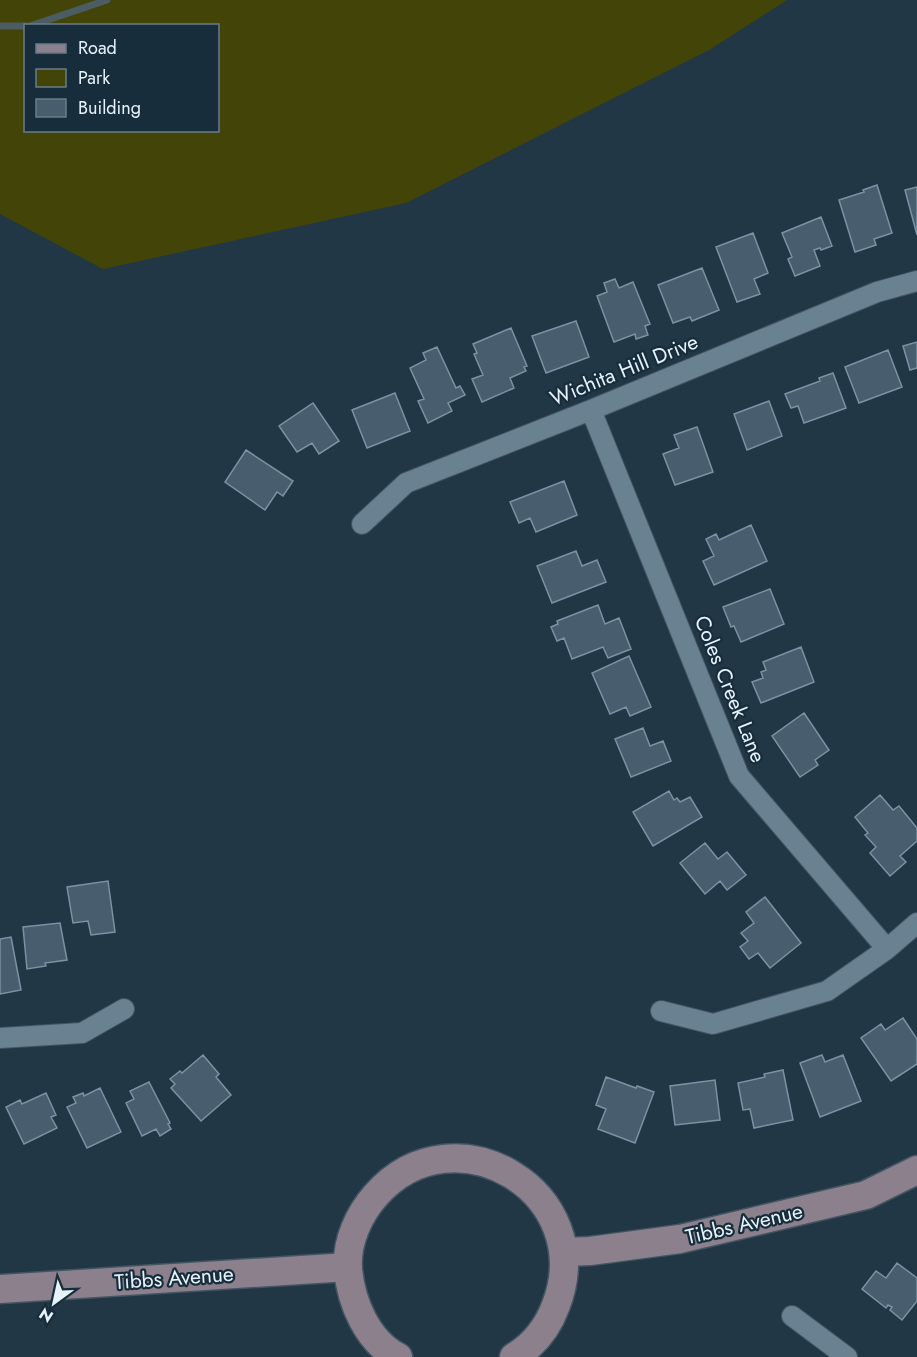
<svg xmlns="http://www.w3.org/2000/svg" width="917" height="1357" viewBox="0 0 917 1357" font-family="Jost,sans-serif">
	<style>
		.green { fill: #424507; fill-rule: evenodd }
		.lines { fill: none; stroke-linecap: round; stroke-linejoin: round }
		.stream { stroke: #4c5c63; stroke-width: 7 }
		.building { fill: #485e6f; stroke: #7b92a4; stroke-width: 1.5 }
		.street-casing { stroke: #435562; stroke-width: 22 }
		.secondary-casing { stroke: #435562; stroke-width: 31 }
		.street { stroke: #6a8192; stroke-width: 20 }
		.secondary { stroke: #8b808c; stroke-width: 28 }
		.labels { text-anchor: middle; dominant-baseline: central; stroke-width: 4.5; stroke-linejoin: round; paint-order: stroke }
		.street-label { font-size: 21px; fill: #e6f3fc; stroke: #182d3b }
	</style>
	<rect width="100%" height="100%" fill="#223746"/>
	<path class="green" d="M0,0H787L709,50L406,203L103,269L0,214ZM26,26H218V130H26Z"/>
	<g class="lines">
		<path class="stream" d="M0,26H26
			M30,26L107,0"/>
	</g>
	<path class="building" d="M877,185L892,233L874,239L876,245L855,252L839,200L864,192L863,190Z
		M917,187V235L905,190Z
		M821,217L832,246L821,250L820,248L814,250L820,266L795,276L788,259L792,257L782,233Z
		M753,233L768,273L754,279L760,294L737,302L716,247Z
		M702,268L719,310L692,321L690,317L673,323L658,285Z
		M615,279L619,288L633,282L650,324L645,326L648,335L636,339L635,334L614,342L597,296L607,292L604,283Z
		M576,321L589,357L546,373L532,336Z
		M511,328L527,366L524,367L526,371L510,378L514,388L482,402L472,379L483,375L474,354L477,353L473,344Z
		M917,342V368L910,370L903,346Z
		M437,347L456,388L460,386L465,395L448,403L452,411L428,423L418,401L424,399L410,368L426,360L423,353Z
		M888,350L902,387L859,403L845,367Z
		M833,373L846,408L804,423L798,406L791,408L785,394L820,381L819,378Z
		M395,393L410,431L367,448L352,410Z
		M769,401L782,436L747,450L734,414Z
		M313,403L339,441L319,454L312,443L297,452L279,426Z
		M697,427L713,472L675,485L663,454L679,448L674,435Z
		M246,450L293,481L283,496L277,492L265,510L225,482Z
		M564,481L577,515L536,532L530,518L519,523L510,502Z
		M751,525L767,561L714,585L703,561L714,556L706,539L716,534L719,540Z
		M576,551L582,566L597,560L606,582L552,603L537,566Z
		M770,589L784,624L741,642L734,626L731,627L723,607Z
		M598,605L605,624L619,618L631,649L608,658L603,647L572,659L564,638L557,641L551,627L558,624L557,621Z
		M801,647L814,682L761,703L752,682L763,678L761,672L766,670L763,662Z
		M629,656L651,707L630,716L626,707L610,714L592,673Z
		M804,713L829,750L815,760L818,765L800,777L772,736Z
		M643,728L650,746L663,741L671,761L631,777L615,739Z
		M669,791L674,800L677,798L680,802L690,797L702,817L653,846L633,812Z
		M880,795L893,810L899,806L917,828V841L900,856L906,862L890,876L870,853L876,847L865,835L868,833L855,817Z
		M705,843L718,859L727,852L746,875L727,890L720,881L705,894L680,863Z
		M108,881L115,932L91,935L88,921L73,923L67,887Z
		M765,897L801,943L770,968L758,953L749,959L740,947L748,941L741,933L754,923L746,912Z
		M60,923L67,960L45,963L46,966L27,969L23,927Z
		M11,937L21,990L0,994V939Z
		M903,1018L917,1039V1064L891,1081L861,1038L881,1024L885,1030Z
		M203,1055L219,1074L216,1077L231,1095L201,1121L171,1088L175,1084L170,1079L180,1071L182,1073Z
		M822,1055L825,1062L843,1055L861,1101L820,1117L800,1063Z
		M783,1070L793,1120L754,1128L750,1109L743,1110L738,1083L765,1077L764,1074Z
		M606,1077L636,1088L637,1086L654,1092L635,1143L598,1129L606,1109L596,1105Z
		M715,1080L720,1120L675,1125L670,1086Z
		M149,1082L170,1123L168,1124L171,1129L160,1136L156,1129L142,1136L126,1103L134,1099L130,1091Z
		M100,1088L121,1132L87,1148L67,1107L76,1103L73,1097L83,1093L84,1096Z
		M46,1093L56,1115L51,1117L57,1128L24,1144L6,1107L20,1100L22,1104Z
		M897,1263L917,1278V1301L902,1320L890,1310L892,1307L888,1305L886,1308L862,1289L876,1271L886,1278Z"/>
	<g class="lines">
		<g class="street-casing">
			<path id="street" d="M591,410L739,776L887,949
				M362,524L406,483L591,410L877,292L917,281
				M661,1011L713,1024L827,991L887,949L917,923
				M0,1038L82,1033L124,1009
				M792,1316L847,1357"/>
		</g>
		<g class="secondary-casing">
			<path id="secondary" d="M564,1252L590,1251L680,1239L866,1195L917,1170
				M0,1289L348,1267
				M398,1357C367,1341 351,1302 348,1269C346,1242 359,1214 376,1195C455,1106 599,1193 556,1305C548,1327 534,1345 514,1357"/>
		</g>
		<use href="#street" class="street"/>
		<use href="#secondary" class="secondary"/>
	</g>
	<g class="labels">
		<g class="street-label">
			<text transform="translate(624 370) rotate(-22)">Wichita Hill Drive</text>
			<text transform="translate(730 689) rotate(68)">Coles Creek Lane</text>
			<text transform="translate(744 1224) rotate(-13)">Tibbs Avenue</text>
			<text transform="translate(174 1278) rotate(-4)">Tibbs Avenue</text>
		</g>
	</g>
	<rect x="24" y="24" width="195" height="108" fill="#182d3b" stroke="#6a7c88" stroke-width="1.5"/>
	<rect x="36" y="44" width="30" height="9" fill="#8b808c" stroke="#6a7c88" stroke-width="1.5"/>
	<text x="78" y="54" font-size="18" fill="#e6f3fc">Road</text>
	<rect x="36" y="69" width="30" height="18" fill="#424507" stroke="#6a7c88" stroke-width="1.5"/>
	<text x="78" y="84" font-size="18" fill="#e6f3fc">Park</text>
	<rect x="36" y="99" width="30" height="18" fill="#485e6f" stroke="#6a7c88" stroke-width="1.5"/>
	<text x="78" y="114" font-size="18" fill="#e6f3fc">Building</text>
	<g transform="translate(54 1303) rotate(213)" stroke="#182d3b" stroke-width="4.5" paint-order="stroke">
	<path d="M0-4.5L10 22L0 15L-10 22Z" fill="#e6f3fc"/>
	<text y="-9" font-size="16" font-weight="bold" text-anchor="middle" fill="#e6f3fc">N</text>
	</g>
</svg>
